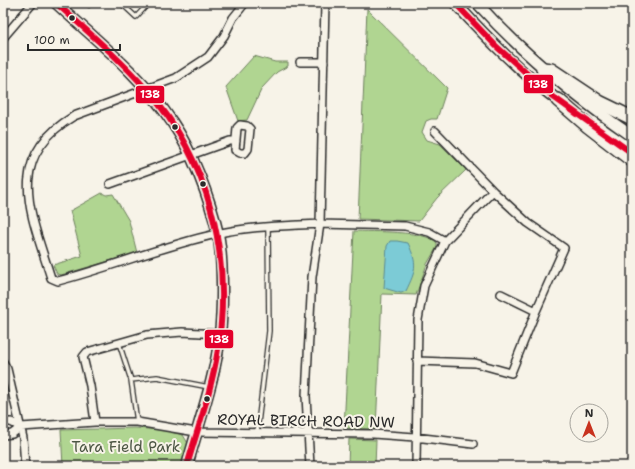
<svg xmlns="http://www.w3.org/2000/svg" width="635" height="469" viewBox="0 0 635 469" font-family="'Shantell Sans',sans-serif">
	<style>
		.green { fill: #b0d591; stroke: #6e805e }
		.water { fill: #7bcbd6; stroke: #5b8b92 }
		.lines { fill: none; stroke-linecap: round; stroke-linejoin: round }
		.lane-casing { stroke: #2b2b2b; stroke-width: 6 }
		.street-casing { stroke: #2b2b2b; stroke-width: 10 }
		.secondary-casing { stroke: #2b2b2b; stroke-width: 13 }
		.highway-casing { stroke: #2b2b2b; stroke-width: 16 }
		.lane { stroke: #f7f3e8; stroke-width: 3.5 }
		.street { stroke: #f7f3e8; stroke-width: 7 }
		.secondary { stroke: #f7f3e8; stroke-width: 10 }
		.highway { stroke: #f7f3e8; stroke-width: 13 }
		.bus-1-casing { stroke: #f7f3e8; stroke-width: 9 }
		.bus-1 { stroke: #e4002b; stroke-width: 6 }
		.bus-dot { fill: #2b2b2b; stroke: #f7f3e8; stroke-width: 1.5 }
		.labels { text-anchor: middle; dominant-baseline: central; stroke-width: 4; stroke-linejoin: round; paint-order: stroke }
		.street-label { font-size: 15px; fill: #2b2b2b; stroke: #f7f3e8 }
		.park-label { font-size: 15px; fill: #4c5644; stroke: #f7f3e8 }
		.line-badge { stroke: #f7f3e8; stroke-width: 1.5 }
		.badge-label { font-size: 11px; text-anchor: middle; font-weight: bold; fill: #fff }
	</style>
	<rect width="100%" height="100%" fill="#f7f3e8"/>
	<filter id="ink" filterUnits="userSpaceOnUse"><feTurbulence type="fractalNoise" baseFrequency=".025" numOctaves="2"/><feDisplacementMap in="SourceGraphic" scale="8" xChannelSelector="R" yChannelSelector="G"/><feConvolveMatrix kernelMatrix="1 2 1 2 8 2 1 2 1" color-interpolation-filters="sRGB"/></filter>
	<g filter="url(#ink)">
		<path class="green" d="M367,9L447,88L437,119H431L426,121L422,132L427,140L440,144L466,170L437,198L419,221L358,219Z
			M254,56L275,62H288V66L277,72L262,88L247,120L238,121L226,87Z
			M102,193L106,195L113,194L129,221L137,253L61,275L57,274L53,265L82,256L70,211Z
			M354,231C370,232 427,230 437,243V247L427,264L416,295L382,294L376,429L344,428Z
			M135,428L163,430L183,435L189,445L183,466H63L61,430Z
			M349,439L376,440L375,466H348Z"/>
		<path class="water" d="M390,241H397L408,243C418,265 416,270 406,291L401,293L384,288L387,246Z"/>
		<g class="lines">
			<g class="lane-casing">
				<path id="lane" d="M121,3L136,17L149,3
					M89,5L91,3
					M119,343L131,380L137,422
					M131,380L157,377L209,387
					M257,432L269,331L268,227"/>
			</g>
			<g class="street-casing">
				<path id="street" d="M245,3L233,18L224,36L208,57L176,78L74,116C3,158 31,214 51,278L58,281C111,267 163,246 216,234C249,226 286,226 320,224L325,3
					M3,38L33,3
					M300,62H324
					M240,125L247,126L250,129L248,149L245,153H240L235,150L237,128Z
					M435,131L493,191
					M110,184L230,141H236
					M501,294L536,311
					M417,361L475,363L511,373L536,311L564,248L528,223L493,191L445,241
					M3,362L7,369L23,438L25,466
					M3,422H11L21,427
					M95,422L90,386L83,357L87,352L147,335L182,332L220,334
					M21,427L95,422H137L196,432L373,434L415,437L473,444
					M3,435L12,434L21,427
					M310,466L306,396L312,277L320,224L405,226L429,232L445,241L424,286L418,320L416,466"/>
			</g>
			<g class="secondary-casing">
				<path id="secondary" d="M56,3C96,40 142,76 172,122C192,151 210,199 218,234C223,259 223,307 220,334C216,376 198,425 187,466
					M455,3C488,39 523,75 563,104
					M477,3C523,54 575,97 632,136"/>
			</g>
			<g class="highway-casing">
				<path id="highway" d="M543,69L551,70L599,102L632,118
					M558,100L588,126L632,160"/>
			</g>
			<use href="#lane" class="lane"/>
			<use href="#street" class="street"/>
			<use href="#secondary" class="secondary"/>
			<use href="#highway" class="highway"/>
			<g class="bus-1-casing">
				<path id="bus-1" d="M56,3C87,31 119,58 146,89C210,160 232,255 218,349C212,389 198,427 187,466
					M455,3L497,47L552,96L632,153"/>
			</g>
			<use href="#bus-1" class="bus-1"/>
		</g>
	</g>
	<g class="bus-dot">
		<circle cx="72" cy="18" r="3.5"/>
		<circle cx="175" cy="127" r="3.5"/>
		<circle cx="203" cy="184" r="3.5"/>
		<circle cx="207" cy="399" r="3.5"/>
	</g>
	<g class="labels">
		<g class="street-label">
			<text transform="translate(306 421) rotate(1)">ROYAL BIRCH ROAD NW</text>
		</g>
		<g class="park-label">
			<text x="126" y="447">Tara Field Park</text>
		</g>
	</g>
	<g class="line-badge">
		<rect x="523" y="74" width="31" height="20" rx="4" fill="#e4002b"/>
		<rect x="135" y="85" width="30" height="19" rx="4" fill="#e4002b"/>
		<rect x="204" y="329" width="30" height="20" rx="4" fill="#e4002b"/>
	</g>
	<g class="badge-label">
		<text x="538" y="88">138</text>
		<text x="150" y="98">138</text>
		<text x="219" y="343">138</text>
	</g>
	<rect width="635" height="469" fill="none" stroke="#f7f3e8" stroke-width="16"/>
	<rect x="8" y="8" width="619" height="453" fill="none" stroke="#2b2b2b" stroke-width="1.5" filter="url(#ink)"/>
	<g transform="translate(589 423)"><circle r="19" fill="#f7f3e8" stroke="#a5a39c"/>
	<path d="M0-3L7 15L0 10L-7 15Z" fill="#c8321e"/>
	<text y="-6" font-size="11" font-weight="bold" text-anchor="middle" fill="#2b2b2b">N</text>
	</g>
	<path d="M28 44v6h92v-6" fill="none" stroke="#2b2b2b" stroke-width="2"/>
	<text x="34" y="44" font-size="12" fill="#2b2b2b" stroke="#f7f3e8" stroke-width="3" paint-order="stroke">100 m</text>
</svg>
